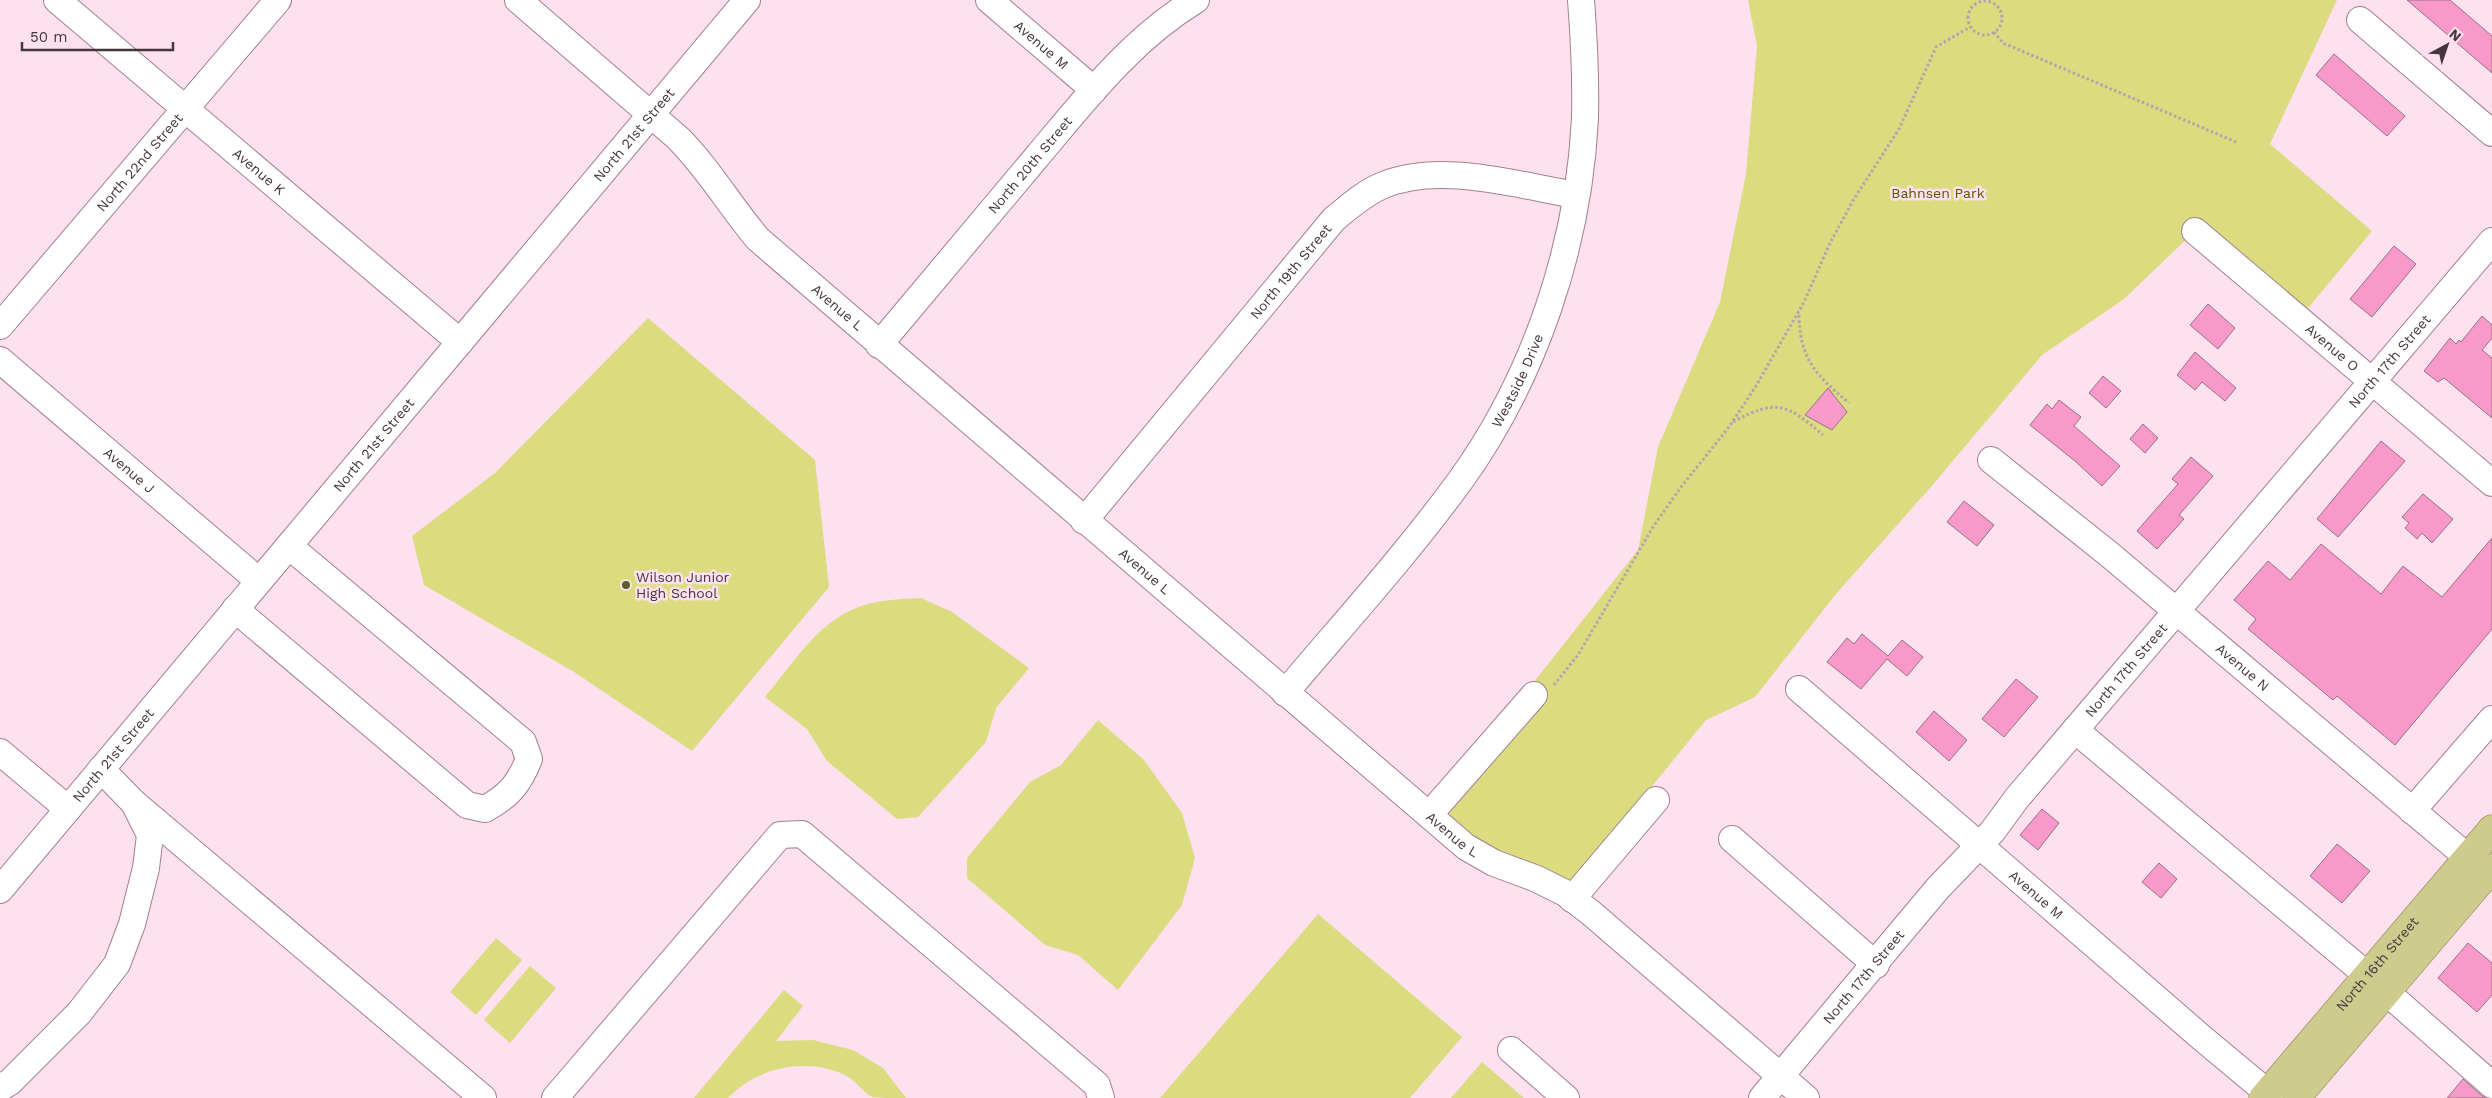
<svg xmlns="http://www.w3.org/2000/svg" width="2492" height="1098" viewBox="0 0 2492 1098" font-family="'Work Sans',sans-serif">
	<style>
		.green { fill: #dbdc80 }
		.building { fill: #f999ca; stroke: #947383 }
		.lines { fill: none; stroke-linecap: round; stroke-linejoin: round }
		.minor-casing { stroke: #a18090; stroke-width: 28 }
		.major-casing { stroke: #878141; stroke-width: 29 }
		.path { stroke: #b9a0ac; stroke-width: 3; stroke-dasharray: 2.5 2.5; stroke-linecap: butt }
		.minor { stroke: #fff; stroke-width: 26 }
		.major { stroke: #cdcc8e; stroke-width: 28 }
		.poi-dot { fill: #5e5e2b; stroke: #fee0ee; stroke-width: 2 }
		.labels { text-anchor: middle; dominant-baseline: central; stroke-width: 5; stroke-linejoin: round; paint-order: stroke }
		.street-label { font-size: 14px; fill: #45363d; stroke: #fee0ee }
		.park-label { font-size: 14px; fill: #595703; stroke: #fee0ee }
		.poi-label { font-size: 14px; fill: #45363d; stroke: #fee0ee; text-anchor: start }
	</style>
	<rect width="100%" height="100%" fill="#fee0ee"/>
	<path class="green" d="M1748,0H2337L2270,144L2372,231L2299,319L2195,231L2124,299L2042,355L1936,481L1836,594L1755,697L1706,720L1565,893L1429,815L1638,550L1658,447L1720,302L1746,174L1757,46Z
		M648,318L815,460L829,587L692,751L574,672L424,585L412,536L495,473Z
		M921,598L952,612L1029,668L996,708L986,742L918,817L897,819L827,761L807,729L765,697C791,666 817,623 856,608C876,600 899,599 921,598Z
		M1098,720L1144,760L1182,813L1195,858L1182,905L1118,990L1078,955L1045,945L967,878V858L1030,782L1061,765Z
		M1318,914L1462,1037L1410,1098H1160Z
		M496,938L522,960L476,1015L450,992Z
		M530,966L556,988L510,1043L484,1020Z
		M784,990L803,1006L776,1041L813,1040L853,1050L883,1068L906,1098C897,1098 879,1098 872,1097C862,1091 855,1080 845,1075C806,1057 757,1067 728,1098H694Z
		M1482,1062L1524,1098H1451Z"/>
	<path class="building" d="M2407,0H2450L2492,36V73Z
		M2334,54L2405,116L2387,136L2316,75Z
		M2394,246L2416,264L2372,317L2350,299Z
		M2208,304L2235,328L2218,349L2190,325Z
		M2482,316L2492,325V338L2482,350L2492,358V418L2444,378L2438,382L2424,371L2450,338L2456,344L2459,340L2461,342Z
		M2195,352L2236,388L2225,401L2202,382L2195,390L2177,375Z
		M2103,376L2121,391L2106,408L2089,393Z
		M1828,388L1847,412L1832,430L1805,415Z
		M2059,400L2081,417L2074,426L2120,466L2102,486L2075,461L2030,425L2047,404L2052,409Z
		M2143,424L2158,438L2145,453L2130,439Z
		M2381,441L2405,461L2338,537L2317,519Z
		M2191,457L2213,476L2179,515L2184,519L2157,549L2137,531L2178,484L2172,479Z
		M2423,494L2453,519L2432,543L2422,533L2417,539L2405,528L2409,523L2402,517Z
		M1964,501L1994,525L1977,546L1947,522Z
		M2492,538V629L2395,745L2337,696L2333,700L2248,629L2256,619L2234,600L2268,561L2290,580L2321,544L2381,594L2403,566L2442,597Z
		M1862,634L1888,656L1902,640L1923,657L1907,676L1887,659L1861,689L1827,662L1847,638L1854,644Z
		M2016,679L2038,697L2004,737L1982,719Z
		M1934,711L1967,740L1949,761L1916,732Z
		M2042,809L2059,823L2038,850L2020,835Z
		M2337,844L2370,871L2342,903L2310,876Z
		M2159,863L2177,879L2161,898L2142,882Z
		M2468,943L2492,963V995L2477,1012L2438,978Z
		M2463,1079L2482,1096L2485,1098H2447Z"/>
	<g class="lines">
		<g class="minor-casing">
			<g id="minor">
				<path id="s1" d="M57,0L460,342"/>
				<path id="s2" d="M518,0L678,138C709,169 730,206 758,239L1466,847L1494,863L1537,879L1565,893L1591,913L1806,1098"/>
				<path id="s3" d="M989,0L1094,90"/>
				<path d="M2360,20L2492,133"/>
				<path id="s4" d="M2195,231L2492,483"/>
				<path id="s5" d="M0,326L278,0"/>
				<path id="s6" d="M879,345C931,283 983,221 1035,159C1084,101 1130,40 1196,0"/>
				<path id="s7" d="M0,360L259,581"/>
				<path id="s8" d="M1991,460L2110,555L2484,871"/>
				<path id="s9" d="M1084,521L1334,219C1349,207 1363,194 1381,186C1439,161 1516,185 1576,195"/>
				<path d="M235,609L467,805L485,809C509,796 519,784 529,759L523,742L289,546"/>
				<path id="s10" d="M1799,689L2202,1038L2274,1098"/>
				<path id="s11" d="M1285,693C1344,623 1406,555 1460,481C1535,377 1579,245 1585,118C1586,78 1584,39 1581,0"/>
				<path d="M2075,730L2367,975L2492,1085"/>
				<path d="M0,752L68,809"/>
				<path d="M134,803L483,1098"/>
				<path d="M2412,811L2492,719"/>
				<path d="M1429,815L1534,695"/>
				<path d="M1732,839L1876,965"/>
				<path id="s12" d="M0,890L747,0"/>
				<path d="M1572,899L1656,800"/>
				<path d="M1511,1050L1566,1098"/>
				<path d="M0,1088L10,1082L79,1013L117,964L132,924L146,868L150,835L134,803L101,769"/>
				<path d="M555,1098L780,835L802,834L1097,1085L1101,1098"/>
				<path id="s13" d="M1762,1098L1938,888L1992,832L2017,798L2492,241"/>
			</g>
		</g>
		<g class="major-casing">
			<g id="major">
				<path id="s14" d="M2263,1098L2492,829"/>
				<path d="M2296,1098L2492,868"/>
			</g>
		</g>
		<path class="path" d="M1968 18a17 17 0 1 1 34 0a17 17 0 1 1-34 0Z
			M1994,32L2003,43L2236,142
			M1799,315C1800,360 1816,375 1849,403
			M1733,422C1777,398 1787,404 1823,435
			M1554,685L1578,655L1653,527L1681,487L1729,427L1756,386L1804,302L1830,243L1854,199L1899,129L1936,47L1970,27"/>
		<use href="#minor" class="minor"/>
		<use href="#major" class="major"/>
	</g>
	<circle class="poi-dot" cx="626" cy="585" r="5"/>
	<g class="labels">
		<g class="street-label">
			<text stroke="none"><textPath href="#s3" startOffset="69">Avenue M</textPath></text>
			<text stroke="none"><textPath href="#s12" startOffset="986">North 21st Street</textPath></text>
			<text stroke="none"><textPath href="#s5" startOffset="215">North 22nd Street</textPath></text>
			<text stroke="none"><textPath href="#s6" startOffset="235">North 20th Street</textPath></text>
			<text stroke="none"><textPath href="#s1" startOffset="265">Avenue K</textPath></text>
			<text stroke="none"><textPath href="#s9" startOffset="324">North 19th Street</textPath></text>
			<text stroke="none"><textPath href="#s2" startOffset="445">Avenue L</textPath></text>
			<text stroke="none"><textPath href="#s4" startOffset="180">Avenue O</textPath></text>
			<text stroke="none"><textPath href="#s13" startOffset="968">North 17th Street</textPath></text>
			<text stroke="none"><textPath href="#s11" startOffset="391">Westside Drive</textPath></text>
			<text stroke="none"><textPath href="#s12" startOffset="581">North 21st Street</textPath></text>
			<text stroke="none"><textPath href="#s7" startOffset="170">Avenue J</textPath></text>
			<text stroke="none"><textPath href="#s2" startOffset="850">Avenue L</textPath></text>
			<text stroke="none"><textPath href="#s8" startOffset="326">Avenue N</textPath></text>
			<text stroke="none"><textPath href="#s13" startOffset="562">North 17th Street</textPath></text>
			<text stroke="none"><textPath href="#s12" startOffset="176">North 21st Street</textPath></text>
			<text stroke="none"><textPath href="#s2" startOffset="1255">Avenue L</textPath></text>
			<text stroke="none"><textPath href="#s10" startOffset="314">Avenue M</textPath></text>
			<text stroke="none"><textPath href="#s14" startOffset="176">North 16th Street</textPath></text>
			<text stroke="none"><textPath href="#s13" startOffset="158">North 17th Street</textPath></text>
		</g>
		<g class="park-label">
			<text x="1938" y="193">Bahnsen Park</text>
		</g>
		<g class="poi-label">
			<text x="636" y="577">Wilson Junior<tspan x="636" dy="16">High School</tspan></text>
		</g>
	</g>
	<g transform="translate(2447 45) rotate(40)" stroke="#fee0ee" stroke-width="4" paint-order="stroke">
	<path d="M0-4L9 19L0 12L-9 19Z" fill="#45363d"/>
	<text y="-8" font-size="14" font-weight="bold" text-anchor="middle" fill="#45363d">N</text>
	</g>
	<path d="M22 42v8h151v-8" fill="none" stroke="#45363d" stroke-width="2.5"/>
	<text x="30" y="42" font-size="15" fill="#45363d" stroke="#fee0ee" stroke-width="4" paint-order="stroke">50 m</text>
</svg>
